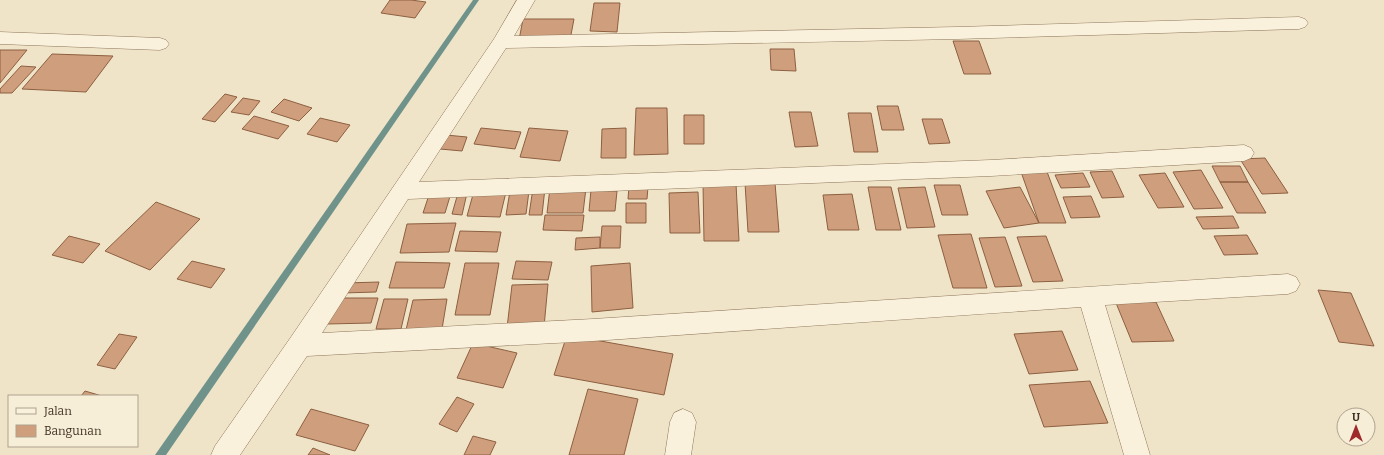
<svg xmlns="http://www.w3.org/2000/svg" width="1384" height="455" viewBox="0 0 1384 455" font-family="Bitter,serif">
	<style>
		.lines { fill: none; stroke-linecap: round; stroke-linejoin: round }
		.stream { fill: #6f938a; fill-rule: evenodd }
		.building { fill: #cf9f7d; stroke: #8d5f41 }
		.minor-casing { stroke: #8d765c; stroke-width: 1 }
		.minor { fill: #faf1dc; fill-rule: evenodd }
	</style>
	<rect width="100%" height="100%" fill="#f0e4c8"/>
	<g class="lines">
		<path class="stream" d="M473,0H479L166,455H155Z"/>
	</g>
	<path class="building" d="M390,0H411L426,2L415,18L381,13Z
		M594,3H620L617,32L590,31Z
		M523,19H574L570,40H519Z
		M953,41H979L991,74H964Z
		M770,49H794L796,71L771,70Z
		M0,50H27L0,83Z
		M52,54L113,56L86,92L22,89Z
		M21,66L36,67L12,93H0V89Z
		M225,94L237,97L215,122L202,119Z
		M243,98L260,101L249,115L231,112Z
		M284,99L312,108L299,121L271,112Z
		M877,106H898L904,130H882Z
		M636,108H667L668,154L634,155Z
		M789,112H811L818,146L795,147Z
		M848,113H871L878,152H854Z
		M684,115H704V144H684Z
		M254,116L289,126L278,139L242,129Z
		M320,118L350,125L337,142L307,134Z
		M922,119H942L950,143L929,144Z
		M481,128L521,132L515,149L474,144Z
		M529,128L568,131L560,161L520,157Z
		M626,128V158H601L602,129Z
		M446,135L467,137L462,151L440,149Z
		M1265,158L1288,193L1262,194L1240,159Z
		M1212,166H1240L1248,182H1220Z
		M1020,169H1046L1066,223H1039Z
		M1201,170L1223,208L1194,209L1173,172Z
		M1112,171L1124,197L1102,198L1090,172Z
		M1083,173L1090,187L1061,188L1055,175Z
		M1165,173L1184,207L1158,208L1139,175Z
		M1220,182H1248L1266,213H1237Z
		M745,183H775L779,232H748Z
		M703,184H736L739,241H704Z
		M934,185H960L968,215H942Z
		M629,186L648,187L647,199H628Z
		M868,187H891L901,230H876Z
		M925,187L935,227L907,228L898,188Z
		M1020,187L1039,223L1004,228L986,191Z
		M533,188H545L542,215H529Z
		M550,188H586L583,213H547Z
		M591,190L617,191L615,211H589Z
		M474,191L506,192L500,217L467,216Z
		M510,191H529L526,214L506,215Z
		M430,192L451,193L445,213H423Z
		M698,192L700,233H670L669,193Z
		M458,193H467L462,215L452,214Z
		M852,194L859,230H828L823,195Z
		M1091,196L1100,217L1071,218L1063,197Z
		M156,202L200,219L150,270L105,251Z
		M626,203H646V223H626Z
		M545,215H584L582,231L543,230Z
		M1233,216L1239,228L1203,229L1196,217Z
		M456,223L449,252L400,253L407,224Z
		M602,226H621L620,248H600Z
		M460,231L501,232L497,252L455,251Z
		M971,234L987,288H953L938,235Z
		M1247,235L1258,254L1224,255L1214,236Z
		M69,236L100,244L83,263L52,255Z
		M1046,236L1063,281L1033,282L1017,237Z
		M600,237V248L575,250L576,238Z
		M1005,237L1022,286L995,287L979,238Z
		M192,261L225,269L211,288L177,279Z
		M516,261L552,262L548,280L512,279Z
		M396,262L450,263L444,288H389Z
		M465,263H499L490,315H455Z
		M630,263L633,308L592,312L591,266Z
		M379,282L376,292L343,293L345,283Z
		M548,284L544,327L507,328L512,285Z
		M1318,290L1351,293L1374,346L1339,342Z
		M334,298H378L371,323L327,324Z
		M384,299H408L401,329H376Z
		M447,299L442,329L406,330L413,300Z
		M1156,302L1174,341L1132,342L1116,303Z
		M1062,331L1078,370L1029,374L1014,334Z
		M119,334L137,337L115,369L97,365Z
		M567,335L673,354L664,395L554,375Z
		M473,343L517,353L503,388L457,378Z
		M1090,381L1108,423L1044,427L1029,385Z
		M588,389L638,399L624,455H569Z
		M85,391L102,396H81Z
		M457,397L474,404L457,432L439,424Z
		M311,409L369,425L355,451L296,435Z
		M473,436L496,442L490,455H464Z
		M313,448L330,455H308Z"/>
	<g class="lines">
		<g class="minor-casing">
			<path id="minor" d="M517,0H535L514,36L957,27L1299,17L1305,19L1308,23L1305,27L1299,29L957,39L506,48L419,182L991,160L1244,145L1251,148L1254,153L1251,158L1244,161L991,176L408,199L322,333L593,319L1288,274L1296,277L1300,284L1296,291L1288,294L1105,305L1150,455H1124L1081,307L593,341L307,356L240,455H211L215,446L291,337L494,39Z
				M0,32L160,38L166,40L169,44L166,48L160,50L0,44Z
				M683,409L692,413L696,422L691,455H665L670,422L674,413Z"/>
		</g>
		<use href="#minor" class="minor"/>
	</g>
	<rect x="8" y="395" width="130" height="52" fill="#f7eed8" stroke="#ada18e"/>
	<rect x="16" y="408" width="20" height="6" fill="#faf1dc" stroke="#ada18e"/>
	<text x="44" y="415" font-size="12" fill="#3d2e20">Jalan</text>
	<rect x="16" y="425" width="20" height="12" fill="#cf9f7d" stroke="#ada18e"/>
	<text x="44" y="435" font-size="12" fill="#3d2e20">Bangunan</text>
	<g transform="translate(1356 427)"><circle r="19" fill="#f7eed8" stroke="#ada18e"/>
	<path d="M0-3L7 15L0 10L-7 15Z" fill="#9e2a2b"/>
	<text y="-6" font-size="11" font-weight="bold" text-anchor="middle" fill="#3d2e20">U</text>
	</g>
</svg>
